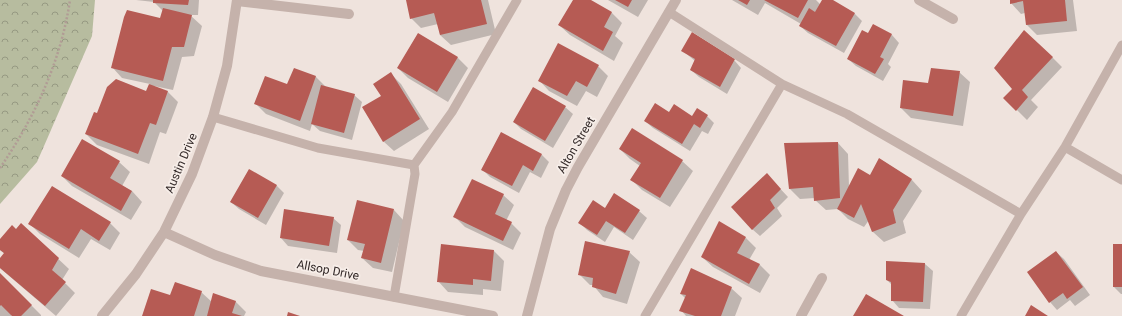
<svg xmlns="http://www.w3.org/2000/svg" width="1122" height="316" viewBox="0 0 1122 316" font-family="Roboto,sans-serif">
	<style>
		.park { fill: url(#park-crowns) }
		.shadow { fill: #0003 }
		.building { fill: #b65b54 }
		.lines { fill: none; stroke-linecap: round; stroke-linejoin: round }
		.path { stroke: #b19c95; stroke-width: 2.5; stroke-dasharray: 2 2; stroke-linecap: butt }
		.service { stroke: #c5b2ab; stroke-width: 9 }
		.minor { stroke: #c5b2ab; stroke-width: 10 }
		.tertiary { stroke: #c5b2ab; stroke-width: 10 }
		.labels { text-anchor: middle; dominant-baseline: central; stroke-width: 3.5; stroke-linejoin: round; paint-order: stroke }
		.street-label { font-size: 12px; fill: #342a29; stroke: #f7eee9 }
	</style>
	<defs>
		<pattern id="park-crowns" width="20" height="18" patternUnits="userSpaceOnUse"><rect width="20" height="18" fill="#b7bc9f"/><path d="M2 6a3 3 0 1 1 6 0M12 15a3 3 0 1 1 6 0" fill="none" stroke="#969982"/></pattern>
	</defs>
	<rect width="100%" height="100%" fill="#efe3dd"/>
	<path class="park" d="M0,0H95L92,36L37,162L0,204Z"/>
	<path class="shadow" d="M136,0H199L198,15H190L202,26L194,56L182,57L173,90L154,86V87L168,92L178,102L166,134L160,132L149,164L97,145L86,134L98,114L147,92L150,84L122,78L112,67L161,19L163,11L154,2Z
		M407,0H488L496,34L451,45L440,35L438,24L421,28L411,18Z
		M574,0H589L612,13L622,23L615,36L623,43L614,61L570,35L559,25Z
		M608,0H648L638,17Z
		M732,0H816L821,5L823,0H831L855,14L862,21L844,53L808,33L800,26L801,24L765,3L758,15Z
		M1011,0H1073L1077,31L1037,35L1027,25L1025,13L1021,14L1011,3Z
		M873,25L892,35L899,43L888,64L891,67L883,81L856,66L848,59L868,35Z
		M418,34L458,58L468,68L448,102L408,78L398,68Z
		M683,51L734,60L741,68L727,94L699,77L691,70L695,61Z
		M1052,57L1062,67L1031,100L1038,107L1027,120L1005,98Z
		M598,66L608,76L597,97L586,91L577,106L549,91L539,80Z
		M294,69L316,77L326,87L354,95L362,102L352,140L320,131L312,124L310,131L266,114L256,104L288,85Z
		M959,72L970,82L963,126L911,118L901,108L929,84Z
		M391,74L401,84L429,129L394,151L383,141Z
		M565,107L573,114L553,148L521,129L514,122Z
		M670,113L693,117L707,116L714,123L708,134L702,131L690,151L653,128L645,121Z
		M501,133L542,155L549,162L541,178L530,172L519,193L490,177L482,169Z
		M82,141L119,162L130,172L122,186L132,191L142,202L131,220L72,186L62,176Z
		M838,143L848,154L849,187L870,176L880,159L912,180L922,191L903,221L906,233L884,242L873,232L869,220L864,227L848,219L838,209L826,210L815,200V198L800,199L790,189L785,144Z
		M620,149L682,161L693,171L670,207L642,190L632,180L640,166L630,159Z
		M249,170L277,186L284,193L266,225L239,209L231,202Z
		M774,182L788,197L777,208L782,216L760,236L752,229Z
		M503,195L514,205L506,221L511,223L521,233L513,250L465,227L455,217Z
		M605,209L639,211L647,218L633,240L614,227L605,242L587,230L579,222Z
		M394,210L404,221L392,272L373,268L362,258L364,251L358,250L348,240Z
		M333,218L341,225L337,253L288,246L281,238Z
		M110,223L120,233L110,250L91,239L79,258L40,234L30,224Z
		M21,224L69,269L62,280L75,293L56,316L0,268V260L5,254L0,250V241L16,230Z
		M746,238L756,248L749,260L760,265L770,275L760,293L713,267L702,257Z
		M1122,245V294H1121L1114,287Z
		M494,251L504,261L501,291L483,289V295L448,292L438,281Z
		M629,252L640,262L627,304L603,297L593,285H590L579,274Z
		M1056,252L1064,259L1090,295L1075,306L1070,300L1057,310L1050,302Z
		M887,262L925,264L933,271L930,309L899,308L892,300V285L887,280Z
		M0,274L41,315V316H13L12,315L11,316H0Z
		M731,288L742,298L735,316H686L681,310L686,299L681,294Z
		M201,292L212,302L235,301L246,312L244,316H143L171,297Z"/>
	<path class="building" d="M153,0H189L188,5L153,3Z
		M406,0H481L487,24L440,35L434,13L410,19Z
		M573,0H591L612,12L604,27L613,32L603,51L558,25Z
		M615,0H632L628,7Z
		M738,0H750L747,5Z
		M764,0H808L798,18Z
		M822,0H833L855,13L836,46L799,26L809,8L815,12Z
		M1010,0H1065L1067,21L1026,25L1023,1L1010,4Z
		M163,8L192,15L184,47H172L163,81L111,68L124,17L127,10L160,18Z
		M873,24L892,34L880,57L884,59L875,74L847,59L862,30L868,33Z
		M1024,30L1053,57L1022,90L1028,97L1016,111L1003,98L1012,89L994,68Z
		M692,32L735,59L720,87L690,70L695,59L681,51Z
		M418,33L458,57L437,92L397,68Z
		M558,43L599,65L587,87L576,81L567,96L538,81Z
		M294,68L316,76L300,121L254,104L265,76L287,84Z
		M931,68L960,71L953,116L900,108L903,80L928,83Z
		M391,72L420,119L383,142L362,107L381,96L373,84Z
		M116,79L146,91L149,84L168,91L156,125L150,123L138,154L85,134L94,112L97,113L107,87Z
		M321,85L355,94L344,133L311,124Z
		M533,87L566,106L545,141L513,122Z
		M655,103L669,112L674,104L692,116L697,108L708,115L700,128L694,124L682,144L644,121Z
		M632,128L683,160L660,198L630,180L641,163L619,149Z
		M501,132L542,154L533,171L523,165L512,186L481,170Z
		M82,139L120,161L110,178L132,191L121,211L61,176Z
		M838,142L840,198L814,201L813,187L789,189L784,143Z
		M879,158L912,179L893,210L896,223L872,232L861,204L854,218L837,209L858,168L870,175Z
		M249,169L277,185L258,218L230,202Z
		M767,173L781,189L770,200L775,208L752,230L731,207Z
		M472,179L504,194L495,214L512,222L503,241L453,217Z
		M52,186L111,222L99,241L81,229L69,249L28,224Z
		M614,193L640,210L625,233L606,221L597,235L578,223L593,200L605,208Z
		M357,200L394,209L381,263L361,258L365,244L347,240Z
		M284,209L334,217L329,246L280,238Z
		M719,221L746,237L737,253L760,264L749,284L701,257Z
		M21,223L59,258L52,270L66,282L45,306L0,268V258L4,253L0,250V239L12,225L16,229Z
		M585,241L630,251L616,294L592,287L593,278L578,275Z
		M441,244L494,250L491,281L473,279V285L437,282Z
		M1113,244H1122V287H1113Z
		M1056,251L1083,287L1067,299L1063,293L1049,303L1027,272Z
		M886,261L925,263L923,302L891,301V282L886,280Z
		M691,268L732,287L721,316H695L679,311L686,295L680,294Z
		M0,273L32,305L21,316H12L1,305L0,306Z
		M175,282L202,291L194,316H142L151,289L170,295Z
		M213,293L236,301L232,313L242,316H207Z
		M866,294L904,316H853Z
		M1031,305L1048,316H1025Z
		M288,312L300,316H287Z"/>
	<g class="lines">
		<path class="path" d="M0,168C35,117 61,61 70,0"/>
		<path class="service" d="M669,12L782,84L847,114L1021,214
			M213,117L318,148L414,165
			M1065,147L1122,180
			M394,297L415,174L414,165L452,112L517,0
			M645,316L782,84
			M961,316L1021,214L1065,147L1122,45"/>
		<path class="minor" d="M919,0L953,19
			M237,1L349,14
			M527,316L550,229L566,190L578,167L676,0
			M801,316L822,278"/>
		<path class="tertiary" d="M164,232L215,255L261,271L493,316
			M102,316L136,274L164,232L192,174L213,117L227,66L237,0"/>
	</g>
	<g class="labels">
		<g class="street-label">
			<text transform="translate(576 145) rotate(-60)">Alton Street</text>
			<text transform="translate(181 163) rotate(-67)">Austin Drive</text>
			<text transform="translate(328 270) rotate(11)">Allsop Drive</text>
		</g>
	</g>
</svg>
